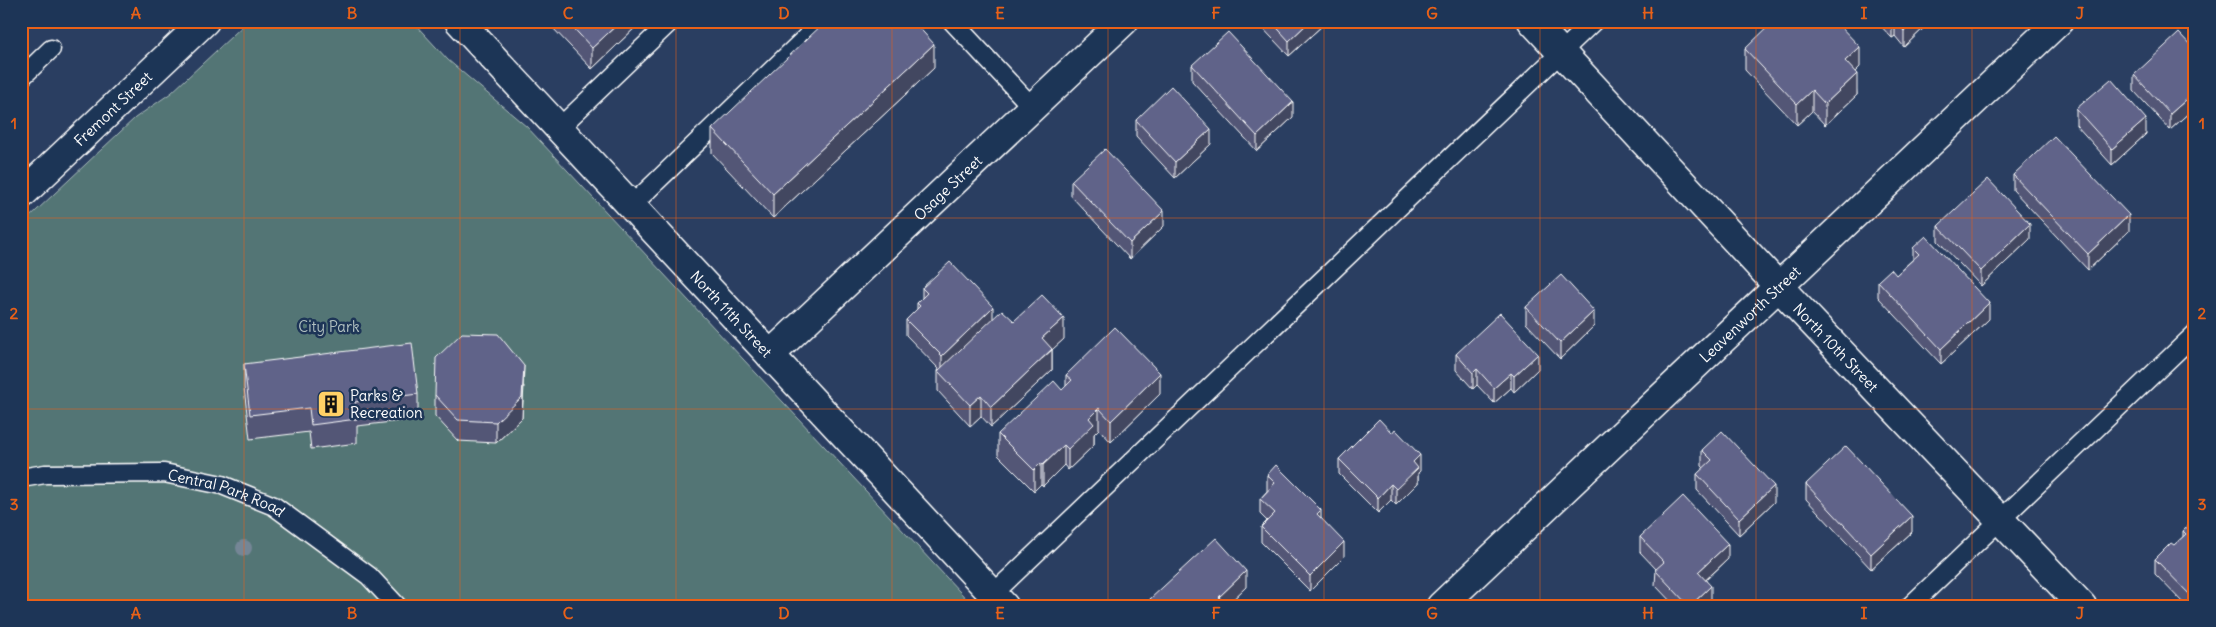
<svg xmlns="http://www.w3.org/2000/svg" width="2216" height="627" viewBox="0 0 2216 627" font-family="Delius,sans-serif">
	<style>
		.green { fill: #537575; stroke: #a9baba }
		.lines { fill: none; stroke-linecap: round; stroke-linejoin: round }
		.lane-casing { stroke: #fff; stroke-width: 21 }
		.street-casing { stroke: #fff; stroke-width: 31 }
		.secondary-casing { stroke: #fff; stroke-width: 31 }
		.lane { stroke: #1d3557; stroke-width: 18 }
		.street { stroke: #1d3557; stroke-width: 28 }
		.secondary { stroke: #1d3557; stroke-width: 28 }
		.tree { fill: #758696 }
		.wall { fill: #535676; stroke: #fff }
		.shaded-wall { fill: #434660; stroke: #fff }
		.building { fill: #606489; stroke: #fff }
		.grid { fill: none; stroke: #e96118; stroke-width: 1; stroke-opacity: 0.55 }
		.labels { text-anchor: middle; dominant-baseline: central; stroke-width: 5; stroke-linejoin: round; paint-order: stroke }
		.street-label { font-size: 15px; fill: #fff; stroke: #1d3557 }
		.park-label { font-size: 15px; fill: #b2c1c1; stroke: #1d3557 }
		.poi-label { font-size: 15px; fill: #fff; stroke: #1d3557; text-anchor: start }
		.neatline { fill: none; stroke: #e96118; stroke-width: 2 }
		.grid-label { font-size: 16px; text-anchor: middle; font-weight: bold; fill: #e96118 }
	</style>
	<rect width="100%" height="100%" fill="#2a3e61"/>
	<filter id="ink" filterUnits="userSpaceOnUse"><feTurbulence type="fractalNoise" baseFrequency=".02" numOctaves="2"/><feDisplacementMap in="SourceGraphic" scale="10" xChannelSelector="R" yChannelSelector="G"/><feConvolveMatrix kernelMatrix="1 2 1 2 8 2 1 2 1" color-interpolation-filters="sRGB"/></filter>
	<g filter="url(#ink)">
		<path class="green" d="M248,21H412L448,60L527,127L973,606H21V225L135,118L171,93Z"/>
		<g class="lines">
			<g class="lane-casing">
				<g id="lane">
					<path d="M952,21L1033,108"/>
					<path d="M21,78L51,49"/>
					<path d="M559,128L671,21"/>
					<path d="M631,206L823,21"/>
					<path id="s1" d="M21,478L45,474L164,473L222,485L274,506L369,576L397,606"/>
					<path d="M993,594L1594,21"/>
					<path d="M1910,606L2195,334"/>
				</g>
			</g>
			<g class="street-casing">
				<g id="street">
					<path id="s2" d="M1532,21L1779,287L2082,606"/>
					<path id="s3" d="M21,195L205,21"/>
					<path id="s4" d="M770,355L1124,21"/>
				</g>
			</g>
			<g class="secondary-casing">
				<g id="secondary">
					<path id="s5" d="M459,21L1004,606"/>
					<path id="s6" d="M1441,606L2059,21"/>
				</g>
			</g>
			<use href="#lane" class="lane"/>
			<use href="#street" class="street"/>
			<use href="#secondary" class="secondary"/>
		</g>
		<circle class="tree" cx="244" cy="548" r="8"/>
		<path class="wall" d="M550,21H642L592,69L550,25Z
			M1256,21H1324V24L1289,56Z
			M1876,21H1931L1904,47L1895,36L1892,38Z
			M1745,49L1860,67L1855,72L1857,95L1825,125L1812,111L1797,125L1745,70Z
			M2195,50V107L2170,130L2134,91V75Z
			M1192,65L1293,117L1257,151L1192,81Z
			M934,68L773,218L712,153V129Z
			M2076,109L2146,134L2112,165L2076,125Z
			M1136,120L1211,144L1175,178L1136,136Z
			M2013,175L2129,231L2088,270L2013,190Z
			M1071,181L1164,226L1130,259L1071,196Z
			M1938,226L2030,239L1981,286L1938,241Z
			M1913,248L1989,319L1941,364L1878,297V281L1896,275L1913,259Z
			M922,288L993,319L1014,321L1064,339L1052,349V370L991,427L981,416L970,426L938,391V371L939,369L906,335V320L917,309V303L922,298Z
			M1526,307L1594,326L1560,359L1526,323Z
			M1456,354L1538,369L1514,392L1511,388L1494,403L1477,385L1473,389L1456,370Z
			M244,364L418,394V419L357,426V443L311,449L309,432L250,439L244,388Z
			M1066,375L1160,394L1111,442L1099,429L1094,434V445L1068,470L1064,465L1043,486L1041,484L1034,491L998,455V434L1062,390L1066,386Z
			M524,386L522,418L496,443L458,441L435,416V395Z
			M1702,450L1774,502L1739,535L1697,490V474L1704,468L1702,466Z
			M1339,459L1420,471L1418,473V483L1396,505L1391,500L1378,513L1339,474Z
			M1267,475L1321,519L1344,557L1310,591L1261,542V527L1267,521L1260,514V499L1267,491Z
			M1806,484L1912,532L1871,569L1806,499Z
			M2195,489V512L2191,508V493Z
			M2195,520V606H2186L2155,574V559L2174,545L2183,537V531Z
			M1640,537L1728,559L1706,580L1711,601L1707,606H1675L1655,585L1656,569L1640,552Z
			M1246,587L1227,605L1228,606H1150V599Z"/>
		<path class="shaded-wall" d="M621,21H642L592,69V48Z
			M1310,21H1324V24L1289,56V41Z
			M1895,21V36L1892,38V22Z
			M1915,21H1931L1904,47V31Z
			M934,44V68L773,218V194Z
			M1860,47V67L1845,82V61Z
			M1857,74V95L1825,125V104Z
			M1812,90V111L1797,125V104Z
			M2195,92V107L2170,130V114Z
			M1293,102V117L1257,151V136Z
			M2146,119V134L2112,165V149Z
			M1211,129V144L1175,178V162Z
			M1164,211V226L1130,259V243Z
			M2129,215V231L2088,270V254Z
			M2030,224V239L1981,286V271Z
			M1989,303V319L1941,364V349Z
			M993,307V322L942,372V356Z
			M1594,311V326L1560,359V343Z
			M1064,318V339L1042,359V338Z
			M1052,349V370L991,427V407Z
			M1538,354V369L1514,392V376Z
			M524,366L522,418L496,443V422Z
			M1477,369V385L1473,389V373Z
			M1160,373V394L1111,442V421Z
			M1511,373V388L1494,403V388Z
			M981,395V416L970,426V405Z
			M1099,408V429L1094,434V445L1068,470V449L1089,418Z
			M1064,445V465L1043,486V465Z
			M1420,455V471L1418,473V483L1396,505V489L1413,462Z
			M1041,463V484L1034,491V470Z
			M1391,484V500L1378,513V498Z
			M1774,486V502L1739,535V519Z
			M1321,510V525L1317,514Z
			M1912,516V532L1871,569V554Z
			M1344,542V557L1310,591V576Z
			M1728,544V559L1698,587V572Z
			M1246,571V587L1226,606L1219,597Z
			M1711,586V601L1707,606H1690Z"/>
		<path class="building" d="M567,21H621L592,48Z
			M826,21H913L934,44L773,194L712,129Z
			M1271,21H1310L1289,41Z
			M1774,21H1835L1860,47L1845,61L1857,74L1825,104L1812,90L1797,104L1745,49Z
			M1895,21H1915L1904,31Z
			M1228,32L1293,102L1257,136L1192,65Z
			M2179,33L2195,50V92L2170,114L2134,75Z
			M2111,79L2146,119L2112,149L2076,109Z
			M1171,86L1211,129L1175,162L1136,120Z
			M2054,136L2129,215L2088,254L2013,175Z
			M1105,149L1164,211L1130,243L1071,181Z
			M1988,179L2030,224L1981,271L1938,226Z
			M1926,236L1989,303L1941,349L1878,281L1891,269L1896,275L1919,254L1913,248Z
			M950,262L993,307L942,356L906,320L920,306L917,303L927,293L922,288Z
			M1561,275L1594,311L1560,343L1526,307Z
			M1042,295L1064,318L1042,338L1052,349L991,407L981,395L970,405L938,371L1002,310L1014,321Z
			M1500,313L1538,354L1514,376L1511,373L1494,388L1477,369L1473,373L1456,354Z
			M1115,327L1160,373L1111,421L1099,408L1089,418L1094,424L1068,449L1064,445L1043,465L1041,463L1034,470L998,434L1054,381L1062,390L1072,380L1066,375Z
			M462,333L498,334L524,366L522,397L496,422L458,420L435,395L436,358Z
			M412,343L418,394L355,402L357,419L311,425L309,408L250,415L244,364Z
			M1379,419L1392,433L1395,429L1420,455L1413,462L1418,468L1396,489L1391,484L1378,498L1339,459Z
			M1722,431L1774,486L1739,519L1697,474L1712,460L1702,450Z
			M1846,446L1912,516L1871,554L1806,484Z
			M1276,465L1321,510L1317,514L1344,542L1310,576L1261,527L1275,513L1260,499L1275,483L1267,475Z
			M2195,489V496L2191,493Z
			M1683,496L1728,544L1698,572L1711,586L1690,606H1689L1655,570L1664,562L1640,537Z
			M2195,520V600L2155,559L2171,543L2174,545L2186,534L2183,531Z
			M1216,538L1246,571L1219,597L1228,606H1157L1150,599Z"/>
	</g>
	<path class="grid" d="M244,21V606M460,21V606M676,21V606M892,21V606M1108,21V606M1324,21V606M1540,21V606M1756,21V606M1972,21V606M21,218H2195M21,409H2195"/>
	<defs>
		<g id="building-square" transform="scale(1.4375)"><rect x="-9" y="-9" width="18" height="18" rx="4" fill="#ffd166" stroke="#1d3557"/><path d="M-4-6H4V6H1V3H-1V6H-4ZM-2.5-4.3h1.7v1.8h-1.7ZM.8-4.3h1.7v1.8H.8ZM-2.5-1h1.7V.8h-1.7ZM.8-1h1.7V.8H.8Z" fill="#111"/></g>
	</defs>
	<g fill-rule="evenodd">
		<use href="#building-square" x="331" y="404"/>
	</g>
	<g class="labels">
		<g class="street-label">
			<text stroke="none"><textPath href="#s3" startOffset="126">Fremont Street</textPath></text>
			<text stroke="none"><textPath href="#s4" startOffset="244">Osage Street</textPath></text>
			<text stroke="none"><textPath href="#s5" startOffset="400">North 11th Street</textPath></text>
			<text stroke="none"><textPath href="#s6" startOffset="425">Leavenworth Street</textPath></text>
			<text stroke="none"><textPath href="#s2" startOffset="446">North 10th Street</textPath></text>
			<text stroke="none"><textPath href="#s1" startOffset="209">Central Park Road</textPath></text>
		</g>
		<g class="park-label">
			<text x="329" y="326">City Park</text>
		</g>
		<g class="poi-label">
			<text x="350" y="395">Parks &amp;<tspan x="350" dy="17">Recreation</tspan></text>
		</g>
	</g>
	<rect width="2216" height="627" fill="none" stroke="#1d3557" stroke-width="55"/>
	<rect x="28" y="28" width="2160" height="572" class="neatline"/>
	<g class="grid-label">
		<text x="136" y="19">A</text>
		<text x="352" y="19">B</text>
		<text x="568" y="19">C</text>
		<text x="784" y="19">D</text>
		<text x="1000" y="19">E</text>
		<text x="1216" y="19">F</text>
		<text x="1432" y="19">G</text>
		<text x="1648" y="19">H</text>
		<text x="1864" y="19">I</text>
		<text x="2080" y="19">J</text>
		<text x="14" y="129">1</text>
		<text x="2202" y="129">1</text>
		<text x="14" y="319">2</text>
		<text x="2202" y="319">2</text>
		<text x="14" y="510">3</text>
		<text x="2202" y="510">3</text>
		<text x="136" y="619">A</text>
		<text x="352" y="619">B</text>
		<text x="568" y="619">C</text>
		<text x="784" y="619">D</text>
		<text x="1000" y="619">E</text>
		<text x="1216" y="619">F</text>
		<text x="1432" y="619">G</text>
		<text x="1648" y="619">H</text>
		<text x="1864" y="619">I</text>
		<text x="2080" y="619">J</text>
	</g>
</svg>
